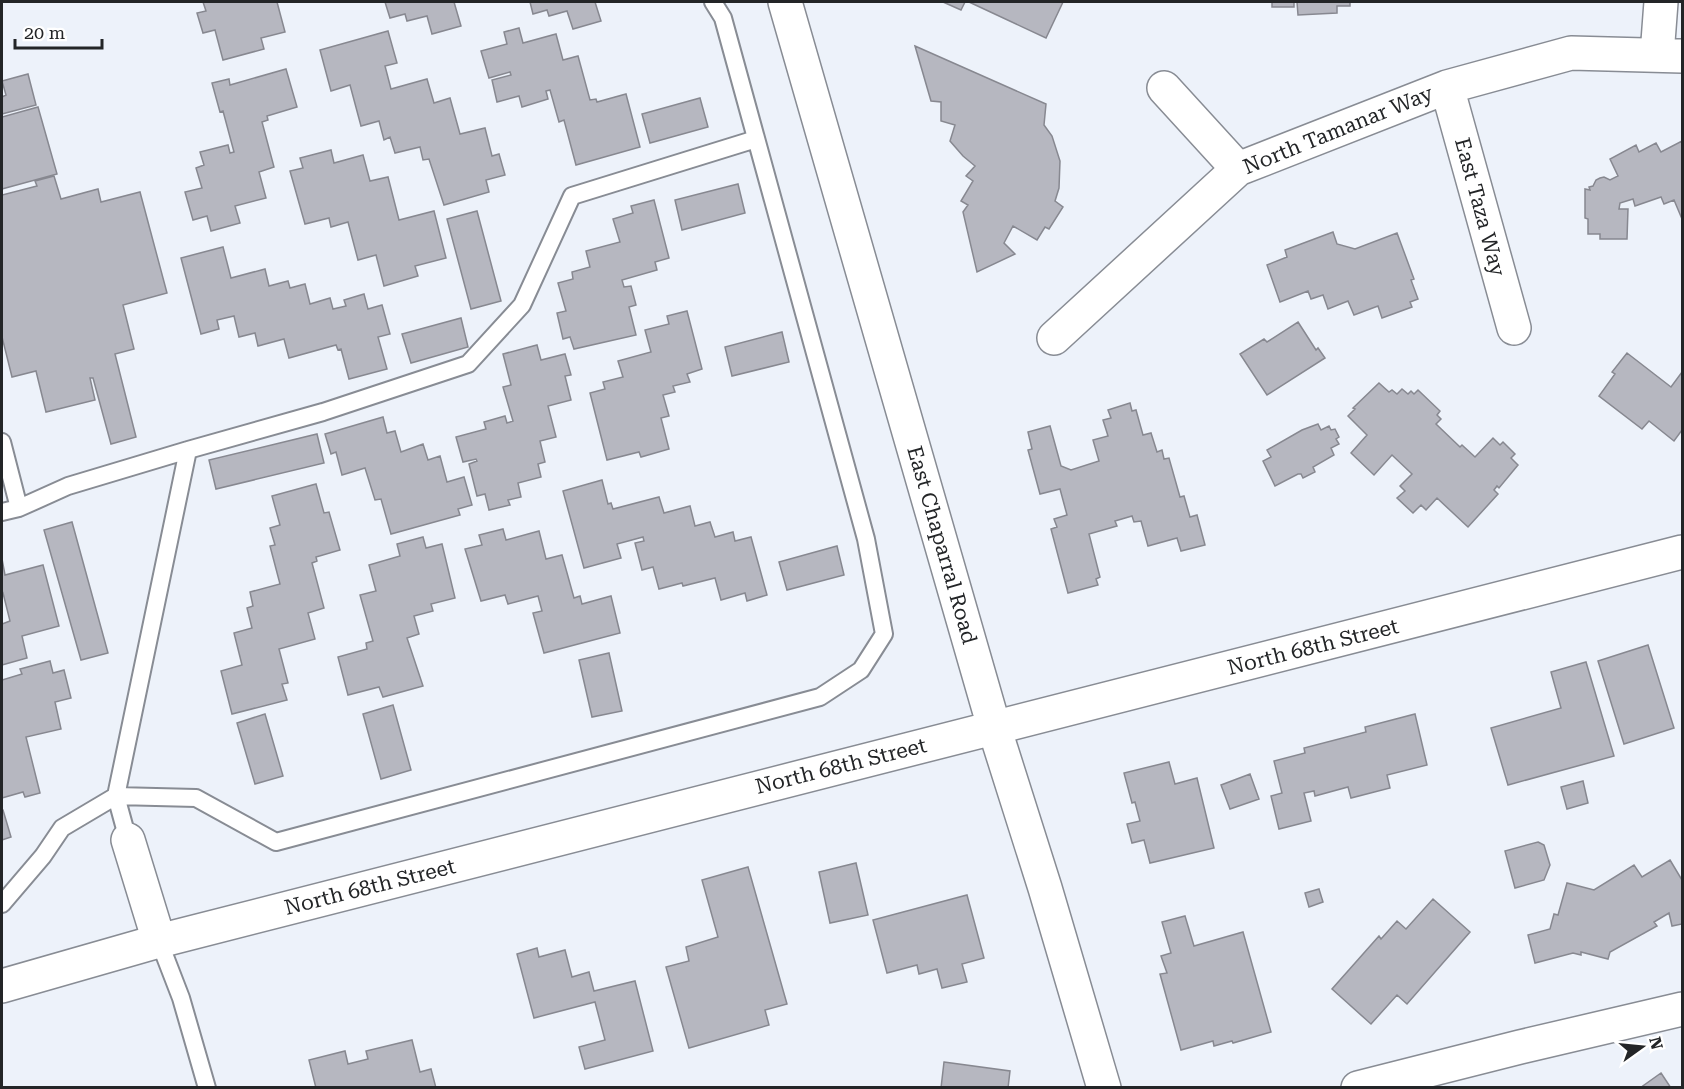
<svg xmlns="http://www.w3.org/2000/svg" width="1684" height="1089" viewBox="0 0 1684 1089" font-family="'Roboto Serif',serif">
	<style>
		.building { fill: #b6b7c0; stroke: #878890; stroke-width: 1.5 }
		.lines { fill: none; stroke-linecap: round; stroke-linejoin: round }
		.lane-casing { stroke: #888c94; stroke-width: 20 }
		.street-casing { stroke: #888c94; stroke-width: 36 }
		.secondary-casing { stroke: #888c94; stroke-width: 36 }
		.lane { stroke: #fff; stroke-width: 16 }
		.street { stroke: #fff; stroke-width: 33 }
		.secondary { stroke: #fff; stroke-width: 33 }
		.labels { text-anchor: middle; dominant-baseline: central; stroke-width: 4.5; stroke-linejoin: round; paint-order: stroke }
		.street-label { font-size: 21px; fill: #232527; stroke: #fff }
	</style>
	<rect width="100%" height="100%" fill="#edf2fa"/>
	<path class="building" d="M203,2H277L285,32L261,38L264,49L223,60L215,30L203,33L197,13L206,11Z
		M385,2H454L461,26L432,34L427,16L407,21L405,14L390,18Z
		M530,2H595L601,21L573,29L567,11L549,16L547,10L533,14Z
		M943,2H965L961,10Z
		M969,2H1063L1046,38Z
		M1272,2H1294V7H1272Z
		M1297,2H1350V6H1337V13L1298,15Z
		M519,28L523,43L556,34L563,60L578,56L590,100L596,99L597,102L626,94L640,147L576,165L564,120L559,122L550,90L546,91L548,99L522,107L519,96L497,102L492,80L511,75L510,72L489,78L481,51L507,44L504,32Z
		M388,31L397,63L385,66L391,89L427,79L434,103L450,98L460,134L485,128L492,156L499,154L505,175L486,180L489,192L444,205L429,159L423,160L420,147L395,153L390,137L384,140L379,121L361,126L350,85L331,91L320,50Z
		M915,46L1046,104L1044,125L1052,136L1060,161L1059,188L1055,201L1063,207L1049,229L1045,227L1037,240L1013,226L1004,243L1015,254L977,272L963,212L968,205L961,201L973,181L966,176L975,166L963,156L950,141L955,125L941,121V102L931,101Z
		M286,69L297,107L267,116L268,120L262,122L274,167L259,172L266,198L235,206L240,223L211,231L207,216L193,220L185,192L202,188L196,168L204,165L200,152L228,145L230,153L234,152L223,111L220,112L212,83L229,79L230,85Z
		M28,74L36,105L2,114V97L6,95L2,81Z
		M700,98L708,127L650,143L642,114Z
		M38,107L57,174L2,189V117Z
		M1682,141V219L1674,200L1664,204L1661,197L1635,206L1633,199L1620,203L1619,209H1628L1627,239H1600V234H1588V219L1585,218V189L1590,190L1589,187L1593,186L1596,180L1600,178L1604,177L1610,180L1618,176L1610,159L1636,145L1639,152L1656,143L1661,152Z
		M331,150L334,163L363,155L370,181L388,177L399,220L434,211L446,258L415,266L418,276L384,286L376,255L358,260L348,222L331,227L329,218L305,224L290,171L303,168L300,158Z
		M54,176L61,199L98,189L101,202L140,192L167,293L123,305L134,349L115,354L136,437L111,444L93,378H90L95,400L46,412L36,371L12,377L2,337V195L37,186L35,181Z
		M738,184L745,213L682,230L675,200Z
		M654,200L669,258L655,262L657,270L622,280L624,287L631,286L636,305L629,307L636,335L574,349L570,337L563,339L557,313L566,311L558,283L573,279L572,272L590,267L586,251L620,242L613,219L633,213L631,206Z
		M477,211L501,301L471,309L447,219Z
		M1333,232L1337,244L1355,249L1397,233L1414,279L1411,280L1418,299L1410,302L1412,307L1382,318L1378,306L1354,315L1348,301L1328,309L1323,295L1311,299L1308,291L1280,302L1267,265L1287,257L1285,250Z
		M223,247L231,278L265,269L269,286L288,281L290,288L305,284L310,304L330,298L333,309L346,306L344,300L364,294L368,309L382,305L390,334L378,337L387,369L349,379L341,349L338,350L336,345L289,358L284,339L258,346L255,333L239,337L234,316L217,320L219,329L201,334L181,258Z
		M687,311L702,369L687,374L690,382L673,386L675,392L663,395L669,416L661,418L669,449L641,457L639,452L607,460L590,393L605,389L603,382L623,377L618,361L651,352L645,330L669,324L667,316Z
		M461,318L468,347L411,363L402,334Z
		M1298,322L1316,350L1318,348L1325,358L1267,395L1240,354L1264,339L1267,342Z
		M782,332L789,362L732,376L725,347Z
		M537,345L541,360L565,354L571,375L565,376L571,400L548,406L556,437L540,441L545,462L538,464L541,477L518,483L521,497L508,500L510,505L489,510L485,494L477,496L469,464L477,461L476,459L463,462L456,437L486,429L484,422L505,416L507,423L513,421L503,387L511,385L503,354Z
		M1627,353L1671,387L1682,372V430L1674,441L1649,421L1642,429L1599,396L1615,374L1612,372Z
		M1379,383L1389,392L1392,390L1397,394L1402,389L1408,394L1411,391L1414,394L1418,390L1440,411L1437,415L1441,419L1436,424L1460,447L1462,445L1475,457L1493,438L1500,445L1503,442L1515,454L1511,458L1518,465L1499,488L1497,486L1494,490L1498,494L1468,527L1437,498L1426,510L1421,505L1413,513L1397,498L1405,491L1400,486L1412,474L1392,455L1374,475L1351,453L1367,435L1348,416L1355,409L1353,408Z
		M1130,403L1132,411L1136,410L1143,435L1151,433L1157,452L1162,450L1164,459L1169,458L1180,497L1184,496L1190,517L1197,515L1205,545L1181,551L1177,538L1148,546L1141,521L1134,522L1132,516L1115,521L1117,526L1089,534L1100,577L1096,579L1098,585L1068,593L1051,529L1057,527L1054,519L1067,515L1060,489L1040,494L1028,450L1032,449L1028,432L1050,426L1061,466L1071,470L1099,461L1093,440L1108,436L1103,420L1111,418L1108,410Z
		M383,417L387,433L395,431L401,452L423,444L428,460L440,456L447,482L464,477L472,505L458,509L460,515L391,534L381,499L375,500L365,468L342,475L336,452L331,454L325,434Z
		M1318,424L1321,430L1329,426L1331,430L1335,429L1339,437L1336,439L1339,444L1331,448L1334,455L1313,467L1315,472L1303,478L1301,474H1298L1275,486L1263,461L1271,457L1267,450L1302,430Z
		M317,434L324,463L216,489L209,460Z
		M602,480L608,504L611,503L613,509L659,497L664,513L690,506L695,526L710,522L715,537L733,532L735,541L751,537L767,595L747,601L745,593L721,600L715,578L683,586L682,583L659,589L653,567L642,570L635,543L644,541L643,537L617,544L621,558L584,568L563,491Z
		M316,484L324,513L329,512L340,550L316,557L317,561L312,563L324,608L308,613L315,639L279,649L288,683L282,684L287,700L232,714L221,671L242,665L234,633L252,628L247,608L253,606L250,592L280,584L270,546L275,545L270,528L280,525L272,496Z
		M72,522L108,653L81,660L44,530Z
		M503,529L506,540L539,531L546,559L562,555L574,598L580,596L582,604L611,596L620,633L544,653L533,613L542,611L538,596L508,604L505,595L481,601L465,549L482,545L479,535Z
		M423,537L426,548L442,544L455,598L431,604L433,611L414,616L419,634L407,638L423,686L383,697L379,687L348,695L338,657L367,649L366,643L373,641L360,595L376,591L369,565L400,556L397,544Z
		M837,546L844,575L787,590L779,562Z
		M2,559L5,575L43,565L59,626L22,636L27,658L2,665V624L10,621L3,593L2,594Z
		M1648,645L1674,728L1624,744L1598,661Z
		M609,653L622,711L592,717L579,660Z
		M50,661L53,673L64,670L71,698L55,702L61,729L26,737L40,793L25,797L23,792L2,798V680L22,674L20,669Z
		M1586,662L1614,756L1508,785L1491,728L1561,708L1551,672Z
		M393,705L411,770L381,779L363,714Z
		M265,714L283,776L255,784L237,723Z
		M1415,714L1427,765L1387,775L1390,788L1351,798L1348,787L1315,796L1314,791L1304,793L1311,821L1279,829L1271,796L1282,793L1274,761L1305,753L1304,748L1366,732L1365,727Z
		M1169,762L1175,784L1197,778L1214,848L1150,863L1144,840L1132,843L1127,824L1140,821L1135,802L1132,803L1124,773Z
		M1250,774L1259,799L1230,809L1221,785Z
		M1583,781L1588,803L1567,809L1561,787Z
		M2,810H3L11,837L2,840Z
		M1538,842L1544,845L1550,865L1544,880L1515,888L1505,851Z
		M1670,860L1682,880V924L1672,926L1669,913L1654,922L1657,926L1610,952L1608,959L1581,952V955L1573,953L1535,963L1528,935L1550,929L1554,914L1558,915L1567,883L1594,890L1634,865L1642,877Z
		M856,863L868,915L830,923L819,872Z
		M748,867L787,1004L765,1010L769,1025L689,1048L666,967L689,961L686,947L718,937L702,880Z
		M1319,889L1323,902L1309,907L1305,893Z
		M967,895L984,958L962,964L967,982L942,988L937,969L919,974L917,965L887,973L873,920Z
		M1433,899L1470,932L1407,1004L1397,995L1371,1024L1332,989L1379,936L1381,939L1397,921L1406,929Z
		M1185,916L1194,946L1243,932L1271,1032L1233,1043L1232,1041L1214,1046L1213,1041L1181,1050L1160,974L1167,973L1161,956L1171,953L1162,922Z
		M537,948L539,957L565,950L572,977L589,972L594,991L635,981L653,1051L585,1069L579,1047L605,1040L595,1002L534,1018L517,954Z
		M412,1040L420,1072L431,1069L436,1088H316L309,1060L345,1051L348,1064L368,1059L366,1051Z
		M944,1062L1010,1071L1008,1088H941Z
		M1661,1073L1671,1088H1640Z"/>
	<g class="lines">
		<g class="lane-casing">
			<path id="lane" d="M2,442L19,508
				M2,512L19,508L68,486L188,450L323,412L468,364L522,305L572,196L756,139
				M128,840L116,796L188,450
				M2,904L43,856L62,828L116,796L196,798L276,842L820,697L861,670L884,634L866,539L723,18L713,2
				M159,941L181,998L207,1088"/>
		</g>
		<g class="street-casing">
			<path id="street" d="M1657,55L1661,2
				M1447,87L1514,328
				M1164,88L1238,169
				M1054,338L1238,169L1447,87L1571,53L1682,56
				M128,840L159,941
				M1358,1088L1520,1047L1682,1009"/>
		</g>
		<g class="secondary-casing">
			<path id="secondary" d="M785,2L994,727L1045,888L1104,1088
				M2,986L159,941L1682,552"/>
		</g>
		<use href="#lane" class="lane"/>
		<use href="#street" class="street"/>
		<use href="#secondary" class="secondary"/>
	</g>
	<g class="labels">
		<g class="street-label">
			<text transform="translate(1338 130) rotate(-22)">North Tamanar Way</text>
			<text transform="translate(1480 207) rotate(75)">East Taza Way</text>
			<text transform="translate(942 545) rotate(74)">East Chaparral Road</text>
			<text transform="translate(1313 647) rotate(-14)">North 68th Street</text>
			<text transform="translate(841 766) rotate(-14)">North 68th Street</text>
			<text transform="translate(370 887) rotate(-14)">North 68th Street</text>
		</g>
	</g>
	<rect width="1684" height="1089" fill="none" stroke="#232527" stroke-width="6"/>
	<g transform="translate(1642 1047) rotate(75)" stroke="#ffffff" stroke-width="4.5" paint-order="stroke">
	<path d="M0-4.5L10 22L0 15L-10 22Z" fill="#232527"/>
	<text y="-9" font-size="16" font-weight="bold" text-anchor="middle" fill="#232527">N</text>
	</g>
	<path d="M15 39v9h87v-9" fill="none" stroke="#232527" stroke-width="3"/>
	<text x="24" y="39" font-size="18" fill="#232527" stroke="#ffffff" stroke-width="4.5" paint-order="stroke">20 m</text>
</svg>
